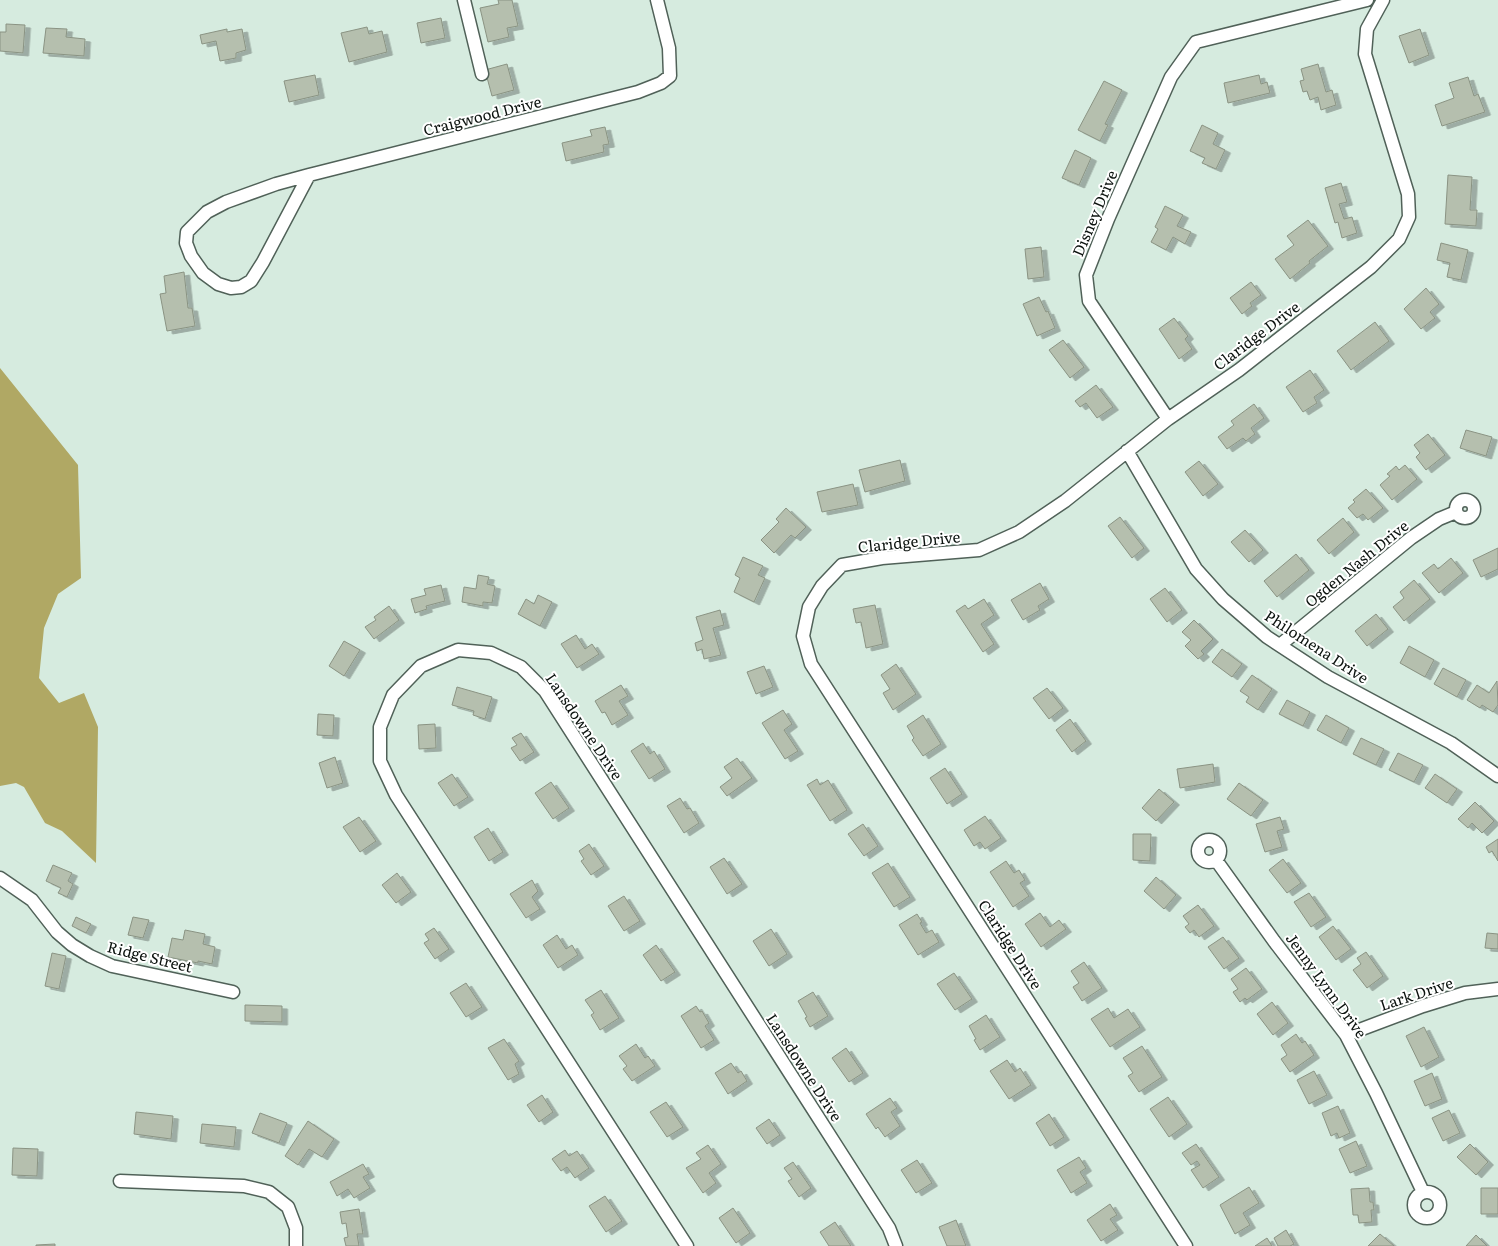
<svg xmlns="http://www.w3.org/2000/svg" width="1498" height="1246" viewBox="0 0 1498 1246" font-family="Literata,serif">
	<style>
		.forest { fill: #b0a864 }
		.building { fill: #b5bfae; stroke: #8a9383; filter: url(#shadow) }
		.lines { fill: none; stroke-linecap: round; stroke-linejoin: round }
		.minor-casing { stroke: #506158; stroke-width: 15 }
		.minor { stroke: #fff; stroke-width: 12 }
		.labels { text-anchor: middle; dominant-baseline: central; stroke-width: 4; stroke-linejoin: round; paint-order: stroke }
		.street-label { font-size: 15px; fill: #0b120e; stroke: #fff }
	</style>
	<defs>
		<filter id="shadow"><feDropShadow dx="5.5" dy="3" stdDeviation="0" flood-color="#0004"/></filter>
	</defs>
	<rect width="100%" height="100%" fill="#d6ebdf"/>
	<path class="forest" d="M0,368L78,465L81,578L58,594L44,628L39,678L59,703L84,693L98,727L96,863L62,831L45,823L24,787L16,783L0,786Z"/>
	<path class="building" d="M498,0H512L518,26L507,28L509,37L488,42L480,8L499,4Z
		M441,18L445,38L421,43L417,23Z
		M6,24L25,25L23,53L0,51V32H6Z
		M367,27L369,34L382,31L387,52L349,62L341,33Z
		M46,28L67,29L66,37L85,39L84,56L43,53Z
		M227,29V32L242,29L246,50L236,53V58L220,61L216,41L202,44L200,35Z
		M1420,29L1429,55L1409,63L1399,36Z
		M507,64L514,90L492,96L485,70Z
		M1318,64L1326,92L1332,90L1336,105L1321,110L1318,97L1310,100L1307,91L1303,92L1300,81L1304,80L1301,69Z
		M315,75L319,95L289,102L284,81Z
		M1259,75L1261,84L1267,82L1270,93L1228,103L1224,83Z
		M1468,77L1474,96L1478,94L1485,112L1442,126L1435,105L1454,98L1449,83Z
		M1104,81L1122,90L1105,124L1108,125L1100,141L1078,130Z
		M1202,125L1218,133L1213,144L1225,150L1216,169L1202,163L1205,158L1190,151Z
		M605,127L609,144L603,145L604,152L566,161L562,143L592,136L590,130Z
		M1075,150L1091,158L1079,185L1062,178Z
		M1448,175L1472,177L1470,210H1477L1476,226L1445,224Z
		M1341,183L1347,202L1339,204L1344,219L1352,217L1357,233L1342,238L1338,222L1335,223L1325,188Z
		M1165,206L1183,215L1177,226L1191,232L1185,244L1173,237L1166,250L1151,242L1158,229L1155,227Z
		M1308,220L1328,246L1309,261L1310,263L1290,279L1275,259L1294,245L1287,236Z
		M1441,243L1468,250L1461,280L1447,277L1450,263L1437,260Z
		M1041,247L1044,277L1028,279L1025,249Z
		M184,272L188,308H192L195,326L167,331L160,294L166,293L164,276Z
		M1251,282L1261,295L1250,303L1252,306L1242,314L1230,298Z
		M1426,288L1439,304L1430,312L1435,318L1421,329L1404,309Z
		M1039,297L1046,312L1048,311L1055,328L1037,336L1023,304Z
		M1174,318L1188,336L1185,339L1192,349L1179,359L1159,329Z
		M1375,322L1389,341L1351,370L1337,351Z
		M1063,340L1084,367L1070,378L1049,350Z
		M1310,370L1324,390L1314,397L1317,403L1303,412L1286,387Z
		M1096,385L1113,407L1097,418L1086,403L1080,407L1075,401Z
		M1254,404L1264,418L1251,428L1255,434L1246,441L1243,438L1227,449L1218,437L1234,425L1231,421Z
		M1466,430L1492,437L1486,456L1460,448Z
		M1428,434L1445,455L1426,470L1416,457L1420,453L1414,445Z
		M900,460L905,481L865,492L859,470Z
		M1199,461L1218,484L1203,496L1185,472Z
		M1405,465L1417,479L1392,500L1380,485L1390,476L1387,474L1396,466L1399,470Z
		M853,484L858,505L822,512L817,492Z
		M1366,489L1383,508L1368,520L1363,514L1357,518L1348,508L1355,502L1353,500Z
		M786,508L806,527L795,538L791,535L774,553L761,540L779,522L776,519Z
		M1120,517L1144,548L1132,558L1108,526Z
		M1343,518L1354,532L1329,554L1317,540Z
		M1245,530L1263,550L1249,562L1231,542Z
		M1498,548V569L1481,577L1473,560Z
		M1296,554L1309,570L1277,597L1264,581Z
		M743,557L763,566L758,575L765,578L754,602L734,592L740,578L735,575Z
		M1451,558L1463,573L1439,593L1422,573L1434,564L1438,569Z
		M478,575L489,577L487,584L495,586L492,603L483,602V606L462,602L464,587L476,589Z
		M1414,580L1430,599L1404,621L1393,607L1404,598L1400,592Z
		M1040,583L1049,599L1038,606L1040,610L1023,620L1011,600Z
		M441,585L445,601L426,606L427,609L415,613L411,599L426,595L424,589Z
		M1165,588L1182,610L1167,622L1150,599Z
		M538,595L552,602L540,626L518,614L526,599L534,604Z
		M984,599L994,615L981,624L994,644L983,652L956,611L965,605L968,609Z
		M875,605L883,644L866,648L861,622L856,623L853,609Z
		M389,606L399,620L374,639L365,627L376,620L374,617Z
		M720,610L724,625L713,628L721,655L704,659L702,649L697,651L695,643L703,640L696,617Z
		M1376,614L1388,629L1367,646L1355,631Z
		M1194,620L1213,639L1201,651L1204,654L1198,659L1185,646L1191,640L1182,632Z
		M576,635L585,649L592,644L599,654L577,668L561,644Z
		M344,641L360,650L344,676L329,666Z
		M1409,646L1434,660L1425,677L1400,663Z
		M1222,649L1242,664L1232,677L1212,662Z
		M896,664L916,694L893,710L883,693L890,689L881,675Z
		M764,666L773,687L756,694L747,672Z
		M1443,668L1466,680L1457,697L1434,684Z
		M1252,675L1272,689L1258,710L1246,702L1249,697L1240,691Z
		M1497,681L1498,705L1493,712L1482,705L1480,708L1467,700L1477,685L1489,693Z
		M621,685L628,696L619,701L628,715L612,725L605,712L602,713L595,701Z
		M457,687L492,697L485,719L473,715L474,711L452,705Z
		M1047,688L1063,708L1049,719L1033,698Z
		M1287,700L1310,712L1303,726L1279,714Z
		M783,710L792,724L784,730L798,751L785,759L762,723Z
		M318,714L334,715L333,736L317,735Z
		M923,715L941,744L923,756L912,740L914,738L907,726Z
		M1326,715L1349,728L1341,743L1317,730Z
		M1070,719L1086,741L1072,752L1056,730Z
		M435,724L436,748L419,749L418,725Z
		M521,733L534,752L520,761L511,748L517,745L512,738Z
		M1361,738L1384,749L1376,765L1353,754Z
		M643,743L650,754L654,751L665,769L649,779L631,751Z
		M1398,753L1423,765L1414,782L1389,770Z
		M335,757L343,783L327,788L319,763Z
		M737,758L752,778L727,796L720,787L732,778L724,767Z
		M1213,764L1215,782L1180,788L1177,769Z
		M945,768L962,794L947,804L930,778Z
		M452,774L468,797L454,806L438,783Z
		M1435,774L1457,789L1447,803L1425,788Z
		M817,779L820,785L828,780L847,810L830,821L807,785Z
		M551,782L569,808L553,819L535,793Z
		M1239,783L1263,800L1251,816L1227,799Z
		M1159,789L1174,802L1156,821L1142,808Z
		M680,798L687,809L690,808L699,823L684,833L667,806Z
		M1475,802L1494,821L1482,833L1472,823L1468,828L1458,819Z
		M985,816L1001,838L985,849L980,842L974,846L964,830Z
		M359,817L376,841L360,852L343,827Z
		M1280,817L1284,829L1277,831L1282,847L1265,852L1256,824Z
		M863,824L878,846L864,856L848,834Z
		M488,828L503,852L489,861L474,837Z
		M1133,834H1151L1150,861L1133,860Z
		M1498,839V861L1492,851L1489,853L1486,847Z
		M589,844L604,866L591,875L581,861L584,859L579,851Z
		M724,858L742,884L727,894L710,867Z
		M1283,859L1301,883L1287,893L1269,870Z
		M1006,861L1014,873L1019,870L1025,880L1020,883L1029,896L1013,907L990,872Z
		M888,863L910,897L894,907L872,873Z
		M53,865L72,873L68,881L73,884L67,897L58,893L61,888L46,881Z
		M397,873L411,892L396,903L382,885Z
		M1156,877L1176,895L1164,909L1144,891Z
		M532,880L538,891L532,897L540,909L526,918L510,894Z
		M1309,893L1326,917L1311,927L1294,902Z
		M624,896L640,921L624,931L608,906Z
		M1198,905L1214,926L1199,937L1194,930L1190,933L1185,927L1189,924L1183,916Z
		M1040,913L1050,927L1059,920L1066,929L1041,947L1025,924Z
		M917,914L922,922L920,923L926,933L932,930L939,942L918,955L899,925Z
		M76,917L91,924L86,933L72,926Z
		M133,917L149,920L143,938L128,935Z
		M1333,926L1351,949L1336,960L1319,937Z
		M434,928L449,949L435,959L424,943L429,940L425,934Z
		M771,929L787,954L769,966L753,941Z
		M185,930L205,934L203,944L215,947L212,964L198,961V963L168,957L172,938L183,940Z
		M1487,933L1498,934V949L1485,948Z
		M557,935L566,949L572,945L578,955L558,968L543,945Z
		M1223,937L1239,958L1224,969L1208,947Z
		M656,945L675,972L661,981L643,955Z
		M1366,952L1383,976L1367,988L1353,970L1361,964L1357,958Z
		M52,953L66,956L59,989L45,986Z
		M1084,962L1102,988L1082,1001L1073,987L1079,983L1071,971Z
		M1246,968L1262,989L1247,1000L1245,998L1240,1002L1233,992L1238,989L1231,979Z
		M954,973L972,999L955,1010L937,984Z
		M466,983L482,1007L466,1017L450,993Z
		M601,990L619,1018L600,1030L591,1015L594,1013L585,1000Z
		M813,992L828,1016L810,1027L805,1018L807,1017L798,1001Z
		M1272,1002L1288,1023L1273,1035L1257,1014Z
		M245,1005L282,1006V1022L245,1021Z
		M696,1006L700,1012L702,1011L709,1023L705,1026L714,1040L701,1048L681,1016Z
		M1108,1008L1114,1018L1128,1009L1140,1027L1110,1047L1091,1019Z
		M986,1015L1000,1037L980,1050L974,1040L976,1039L969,1026Z
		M1424,1027L1439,1057L1421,1067L1406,1036Z
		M1296,1034L1302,1043L1305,1041L1314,1055L1290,1072L1281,1059L1287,1055L1281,1045Z
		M504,1039L519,1061L515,1064L519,1074L508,1080L488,1048Z
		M636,1044L645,1058L648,1056L655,1066L632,1081L623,1069L627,1066L619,1056Z
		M1142,1046L1162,1077L1139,1092L1128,1076L1133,1073L1123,1058Z
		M846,1048L863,1073L849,1082L832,1058Z
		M1007,1060L1015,1072L1020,1068L1031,1085L1009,1099L990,1071Z
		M731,1063L738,1073L741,1071L747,1081L728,1094L715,1073Z
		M1314,1071L1327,1095L1309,1104L1297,1080Z
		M1432,1073L1442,1099L1425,1106L1414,1081Z
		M542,1095L553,1112L539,1122L527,1105Z
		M1168,1097L1187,1124L1169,1137L1150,1109Z
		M890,1098L897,1108L891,1112L900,1126L885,1137L878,1127L876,1129L866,1114Z
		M666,1102L683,1127L667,1137L650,1112Z
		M1338,1106L1350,1133L1339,1138L1337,1133L1331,1136L1322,1113Z
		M1449,1110L1460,1133L1443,1141L1432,1118Z
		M136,1112L173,1116L171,1139L134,1134Z
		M260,1113L287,1123L279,1143L252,1133Z
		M1049,1114L1064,1137L1050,1146L1036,1123Z
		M769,1119L780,1135L767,1144L756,1128Z
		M308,1121L334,1139L322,1157L309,1149L298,1165L285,1156Z
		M202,1124L236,1127L234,1147L200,1143Z
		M1356,1141L1367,1166L1350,1173L1339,1149Z
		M1196,1144L1219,1177L1203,1188L1191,1170L1200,1165L1197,1161L1191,1165L1182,1153Z
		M1470,1144L1488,1162L1476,1175L1457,1157Z
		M708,1145L721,1164L709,1173L716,1183L703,1193L686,1168L701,1159L696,1153Z
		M13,1148L38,1149L37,1176L12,1175Z
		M565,1150L569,1156L577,1151L589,1168L575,1178L567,1167L561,1171L552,1159Z
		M1079,1157L1086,1168L1080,1172L1087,1183L1071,1193L1057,1170Z
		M917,1160L932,1183L916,1193L901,1170Z
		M793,1162L811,1188L799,1197L788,1181L792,1179L784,1168Z
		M363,1164L369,1174L363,1177L370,1188L354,1198L348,1189L337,1196L330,1182Z
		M1249,1187L1259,1203L1243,1213L1250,1225L1235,1234L1220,1205Z
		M1369,1188L1370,1202H1373L1374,1210H1371L1372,1222L1359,1223L1358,1215H1353L1351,1189Z
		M1481,1188H1498V1214H1481Z
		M605,1196L622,1221L606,1232L589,1206Z
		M1110,1204L1117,1215L1110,1219L1118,1230L1101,1241L1087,1220Z
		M733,1208L750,1233L736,1243L719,1218Z
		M359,1209L363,1234H357L359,1246H346L344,1238L348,1237L346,1223L342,1224L340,1212Z
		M956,1220L966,1246H947L939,1227Z
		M835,1222L851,1246H829L820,1232Z
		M1286,1230L1294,1244L1290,1246H1278L1274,1238Z
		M1380,1234L1394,1246H1368Z
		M1476,1235L1487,1246H1466Z
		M1267,1238L1272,1246H1255Z
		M55,1244V1246H36V1245Z"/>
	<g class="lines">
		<g class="minor-casing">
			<path id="minor" d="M464,0L482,74
				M309,175L263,262L251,281L241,287L231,288L218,284L203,273L191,256L186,243L187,232L207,212L226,202L276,184L309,175L317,173L638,92L661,83L670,76L669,48L657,0
				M1168,419L1089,301L1086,275L1108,219L1171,77L1196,42L1367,0
				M1127,451L1196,569L1223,599L1267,637L1328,677L1451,743L1498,776
				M1456 509a9 9 0 1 1 18 0a9 9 0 1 1-18 0Z
				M1280,645L1411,538L1439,519L1456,512
				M1198 851a11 11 0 1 1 22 0a11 11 0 1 1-22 0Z
				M1216,860L1274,941L1346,1035L1376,1093L1423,1192
				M0,878L32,900L57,932L72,945L90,956L112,966L233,992
				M1346,1035L1423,1006L1465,993L1498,989
				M120,1181L244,1186L269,1192L288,1207L296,1228V1246
				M1414 1205a13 13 0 1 1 26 0a13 13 0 1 1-26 0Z
				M687,1246L396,795L380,761V727L393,695L421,666L458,650L491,653L521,667L545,691L889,1228L896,1246
				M1186,1246L811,664L803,636L809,607L822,586L842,565L882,558L979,550L1019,532L1065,501L1168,419L1239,370L1371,267L1399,239L1409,217L1408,194L1365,54L1367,29L1383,0"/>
		</g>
		<use href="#minor" class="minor"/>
	</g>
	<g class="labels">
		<g class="street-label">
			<text transform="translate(482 115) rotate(-14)">Craigwood Drive</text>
			<text transform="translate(1094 213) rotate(-67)">Disney Drive</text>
			<text transform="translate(1256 335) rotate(-37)">Claridge Drive</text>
			<text transform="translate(909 541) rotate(-6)">Claridge Drive</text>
			<text transform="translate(1356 563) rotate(-39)">Ogden Nash Drive</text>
			<text transform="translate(1317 646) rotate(33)">Philomena Drive</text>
			<text transform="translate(585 726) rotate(56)">Lansdowne Drive</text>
			<text transform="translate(1011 944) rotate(57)">Claridge Drive</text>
			<text transform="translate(150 956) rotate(14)">Ridge Street</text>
			<text transform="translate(1327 985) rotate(54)">Jenny Lynn Drive</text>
			<text transform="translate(1416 993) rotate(-18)">Lark Drive</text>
			<text transform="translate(805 1067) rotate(57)">Lansdowne Drive</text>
		</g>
	</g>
</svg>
